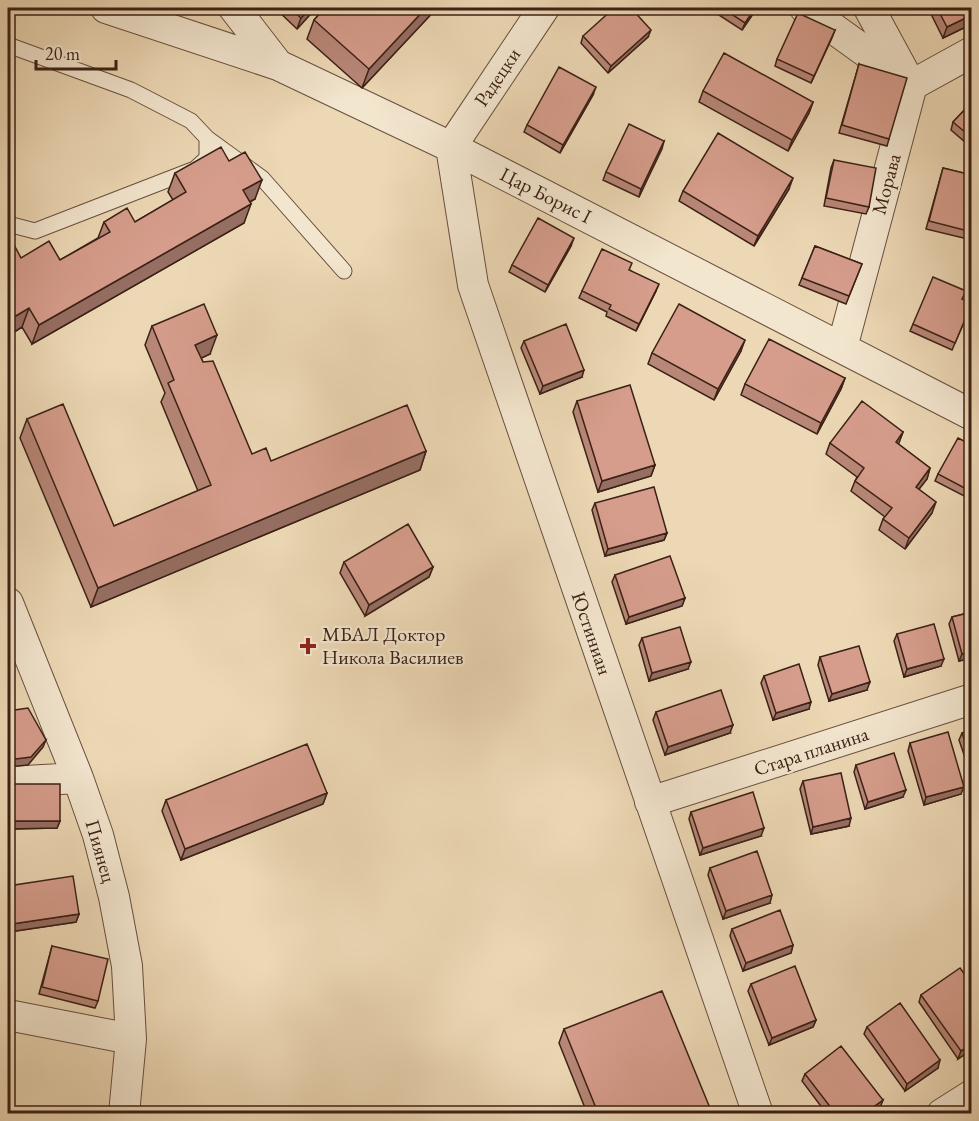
<svg xmlns="http://www.w3.org/2000/svg" width="979" height="1121" viewBox="0 0 979 1121" font-family="'EB Garamond',serif">
	<style>
		.lines { fill: none; stroke-linecap: round; stroke-linejoin: round }
		.lane-casing { stroke: #684f3e; stroke-width: 17 }
		.street-casing { stroke: #684f3e; stroke-width: 32 }
		.lane { stroke: #f3e6cf; stroke-width: 15 }
		.street { stroke: #f3e6cf; stroke-width: 30 }
		.wall { fill: #b88778; stroke: #3b2116; stroke-width: 1.5 }
		.shaded-wall { fill: #966e62; stroke: #3b2116; stroke-width: 1.5 }
		.building { fill: #d69d8c; stroke: #3b2116; stroke-width: 1.5 }
		.poi-dot { fill: #8f2418; stroke: #f3e6cf; stroke-width: 2 }
		.labels { text-anchor: middle; dominant-baseline: central; stroke-width: 4.5; stroke-linejoin: round; paint-order: stroke }
		.street-label { font-size: 20px; fill: #3b2116; stroke: #f3e6cf }
		.poi-label { font-size: 20px; fill: #3b2116; stroke: #f3e6cf; text-anchor: start }
	</style>
	<rect width="100%" height="100%" fill="#edd8b5"/>
	<filter id="stains"><feTurbulence type="fractalNoise" baseFrequency=".00333" numOctaves="4"/><feColorMatrix values="0 0 0 0 .2 0 0 0 0 .09 0 0 0 0 .02 0 0 0 .5 -.17"/></filter>
	<radialGradient id="worn" r=".72"><stop offset=".6" stop-color="#630" stop-opacity="0"/><stop offset="1" stop-color="#630" stop-opacity=".3"/></radialGradient>
	<g class="lines">
		<g class="lane-casing">
			<path id="lane" d="M8,45L131,90L191,121L207,138V158L195,169L35,231L8,224
				M207,138L262,178L344,271"/>
		</g>
		<g class="street-casing">
			<path id="street" d="M106,8L278,65L451,147L972,415
				M234,8L278,65
				M544,8L451,147L473,285L758,1114
				M805,8L912,85
				M869,8L907,78
				M842,348L912,85L972,52
				M8,603L78,778L98,835L114,897L127,966L131,1039L124,1114
				M8,782L78,778
				M650,802L972,699
				M8,1015L131,1039
				M942,1114L972,1095"/>
		</g>
		<use href="#lane" class="lane"/>
		<use href="#street" class="street"/>
	</g>
	<path class="wall" d="M277,8H316L297,29L276,9Z
		M325,8H437L362,88L307,39L314,20Z
		M708,8H757L742,30Z
		M928,8H972V24L943,38Z
		M835,30L811,83L775,66L777,59Z
		M583,36L648,37L608,73L581,43Z
		M859,64L889,139L887,146L839,133Z
		M703,91L813,102L809,113L788,151L699,102Z
		M593,95L560,153L524,132L527,125Z
		M972,102V148L951,130L953,122Z
		M664,141L639,197L603,180L606,172Z
		M834,160L869,207L866,214L824,206L831,168Z
		M229,161L255,199L250,202L244,223L32,344L22,327L8,336V243L21,258L60,260L98,238L104,222H135L173,200L168,192L175,173Z
		M943,168L972,175V240L926,229Z
		M789,189L754,246L679,201L683,191Z
		M571,246L545,292L509,272L512,265Z
		M815,246L862,264L846,304L799,285Z
		M630,270L656,291L636,331L606,316L607,312L579,298L582,291Z
		M972,304L952,350L910,331L913,324Z
		M152,326L210,354L201,358L252,454L271,461L426,451L420,470L91,607L20,438L27,419L114,526L198,491L161,402L165,393L145,345Z
		M524,341L582,377L540,394L521,348Z
		M741,351L714,400L648,364L652,353Z
		M845,378L841,389L817,434L741,395L745,384Z
		M577,401L655,465L651,476L598,492L573,412Z
		M903,432L898,444L930,468L927,479L919,489L932,513L905,549L879,530L883,519L885,517L851,491L855,481L857,477L826,454L830,443Z
		M972,445V500L935,481L938,474Z
		M595,503L667,533L664,540L605,556L592,510Z
		M344,562L433,567L429,577L365,616L340,573Z
		M615,575L685,598L682,606L626,624L612,582Z
		M972,612V658L959,661L949,624L952,617Z
		M897,634L941,666L904,677L894,641Z
		M642,638L688,669L649,681L639,645Z
		M820,657L867,690L829,701L818,665Z
		M764,676L809,709L773,720L761,683Z
		M656,712L730,733L665,755L653,720Z
		M972,730V778L959,740L962,733Z
		M910,743L961,794L924,805L908,751Z
		M856,765L903,797L865,809L854,772Z
		M803,781L849,826L811,834L800,789Z
		M12,784L60,821L57,828L10,829V792Z
		M327,793L323,804L181,860L162,811L166,800Z
		M691,812L761,836L700,855L689,819Z
		M710,868L770,903L723,919L708,875Z
		M8,886L79,914L76,922L9,932L8,921Z
		M732,929L793,945L791,953L743,971L730,936Z
		M52,946L98,1001L95,1008L39,994Z
		M751,984L816,1020L813,1027L769,1045L748,991Z
		M972,984V1049L958,1059L919,1002L921,995Z
		M867,1027L938,1068L905,1091L864,1034Z
		M564,1029L712,1113H587L559,1043Z
		M805,1074L880,1108L873,1113H826L802,1081Z"/>
	<path class="shaded-wall" d="M310,8H316L297,29L301,18Z
		M426,8H437L362,88L369,69Z
		M755,8H757L742,30L745,23Z
		M972,15V24L943,38L947,27Z
		M651,30L648,37L608,73L611,66Z
		M835,30L832,38L811,83L814,76Z
		M596,87L593,95L560,153L563,145Z
		M813,102L809,113L788,151L792,140Z
		M664,141L662,149L639,197L641,189Z
		M793,178L789,189L754,246L758,236Z
		M262,180L255,199L236,209L243,190Z
		M251,204L244,223L32,344L39,325Z
		M574,238L571,246L545,292L548,285Z
		M659,284L656,291L636,331L639,324Z
		M29,308L22,327L8,336L14,317Z
		M217,335L210,354L189,364L195,345Z
		M745,340L741,351L714,400L718,389Z
		M584,370L582,377L540,394L543,386Z
		M845,378L841,389L817,434L821,423Z
		M903,432L899,443L892,453L896,442Z
		M426,451L420,470L91,607L98,588Z
		M655,465L651,476L598,492L602,481Z
		M930,468L927,479L912,498L916,487Z
		M936,502L932,513L905,549L909,538Z
		M667,533L664,540L605,556L608,549Z
		M433,567L429,577L365,616L369,605Z
		M685,598L682,606L626,624L629,617Z
		M972,651V658L959,661L962,654Z
		M944,659L941,666L904,677L907,669Z
		M691,662L688,669L649,681L652,673Z
		M870,682L867,690L829,701L832,694Z
		M811,702L809,709L773,720L776,713Z
		M733,725L730,733L665,755L668,747Z
		M46,740L43,747L28,765L8,767V760Z
		M964,787L961,794L924,805L926,797Z
		M906,790L903,797L865,809L868,802Z
		M327,793L323,804L181,860L185,849Z
		M851,818L849,826L811,834L813,827Z
		M13,821H60L57,828L10,829Z
		M764,828L761,836L700,855L703,848Z
		M772,895L770,903L723,919L726,911Z
		M79,914L76,922L9,932L12,924Z
		M793,945L791,953L743,971L746,963Z
		M816,1020L813,1027L769,1045L772,1038Z
		M972,1044V1049L958,1059L961,1051Z
		M940,1060L938,1068L905,1091L907,1084Z
		M883,1100L880,1108L873,1113H865Z"/>
	<path class="building" d="M290,8H310L301,18Z
		M325,8H426L369,69L314,20Z
		M614,8H631L651,30L611,66L583,36Z
		M722,8H755L745,23Z
		M937,8H972V15L947,27Z
		M798,13L835,30L814,76L777,59Z
		M724,53L813,102L792,140L703,91Z
		M859,64L907,78L889,139L842,125Z
		M559,67L596,87L563,145L527,125Z
		M972,102V138L953,122Z
		M629,124L664,141L641,189L606,172Z
		M718,133L793,178L758,236L683,191Z
		M221,147L229,161L245,152L262,180L243,190L251,204L39,325L29,308L14,317L8,306V243L12,241L21,258L49,241L60,260L110,232L104,222L127,208L135,222L186,192L175,173Z
		M834,160L876,168L869,207L826,198Z
		M943,168L972,175V232L929,221Z
		M538,218L574,238L548,285L512,265Z
		M815,246L862,264L849,296L802,278Z
		M602,249L632,263L629,270L659,284L639,324L609,309L611,305L582,291Z
		M933,277L966,291L962,299L972,303L955,343L913,324Z
		M204,304L217,335L195,345L203,362L213,361L252,454L266,448L271,461L407,405L426,451L98,588L27,419L63,404L114,526L211,485L168,383L174,380L152,326Z
		M679,304L745,340L718,389L652,353Z
		M566,324L584,370L543,386L524,341Z
		M769,339L845,378L821,423L745,384Z
		M630,385L655,465L602,481L577,401Z
		M862,401L903,432L896,442L930,468L916,487L936,502L909,538L883,519L892,508L855,481L864,468L830,443Z
		M958,438L972,445V492L938,474Z
		M654,487L667,533L608,549L595,503Z
		M408,524L433,567L369,605L344,562Z
		M670,556L685,598L629,617L615,575Z
		M972,612V651L962,654L952,617Z
		M934,624L944,659L907,669L897,634Z
		M680,627L691,662L652,673L642,638Z
		M859,646L870,682L832,694L820,657Z
		M799,664L811,702L776,713L764,676Z
		M721,690L733,725L668,747L656,712Z
		M28,708L46,740L31,757L8,760V711Z
		M972,730V762L962,733Z
		M948,732L964,787L926,797L910,743Z
		M307,744L327,793L185,849L166,800Z
		M894,753L906,790L868,802L856,765Z
		M841,773L851,818L813,827L803,781Z
		M12,784H60V821H13Z
		M753,792L764,828L703,848L691,812Z
		M757,851L772,895L726,911L710,868Z
		M73,876L79,914L12,924L8,895V886Z
		M780,910L793,945L746,963L732,929Z
		M52,946L108,959L98,1001L42,987Z
		M795,966L816,1020L772,1038L751,984Z
		M960,968L972,984V1044L961,1051L921,995Z
		M662,991L712,1113H598L564,1029Z
		M900,1003L940,1060L907,1084L867,1027Z
		M841,1046L883,1100L865,1113H835L805,1074Z"/>
	<path class="poi-dot" d="M305 637h6v6h6v6h-6v6h-6v-6h-6v-6h6z"/>
	<g class="labels">
		<g class="street-label">
			<text transform="translate(497 77) rotate(-56)">Радецки</text>
			<text transform="translate(886 184) rotate(-75)">Морава</text>
			<text transform="translate(546 195) rotate(27)">Цар Борис I</text>
			<text transform="translate(592 633) rotate(71)">Юстиниан</text>
			<text transform="translate(811 751) rotate(-18)">Стара планина</text>
			<text transform="translate(101 851) rotate(74)">Пиянец</text>
		</g>
		<g class="poi-label">
			<text x="322" y="634">МБАЛ Доктор<tspan x="322" dy="23">Никола Василиев</tspan></text>
		</g>
	</g>
	<rect width="979" height="1121" fill="none" stroke="#edd8b5" stroke-width="30"/>
	<rect x="9" y="9" width="961" height="1103" fill="none" stroke="#3b2116" stroke-width="3"/>
	<rect x="15" y="15" width="949" height="1091" fill="none" stroke="#3b2116" stroke-width="1.5"/>
	<path d="M36 60v9h80v-9" fill="none" stroke="#3b2116" stroke-width="3"/>
	<text x="45" y="60" font-size="18" fill="#3b2116" stroke="#f3e6cf" stroke-width="4.5" paint-order="stroke">20 m</text>
	<rect width="100%" height="100%" filter="url(#stains)"/>
	<rect width="100%" height="100%" fill="url(#worn)"/>
</svg>
